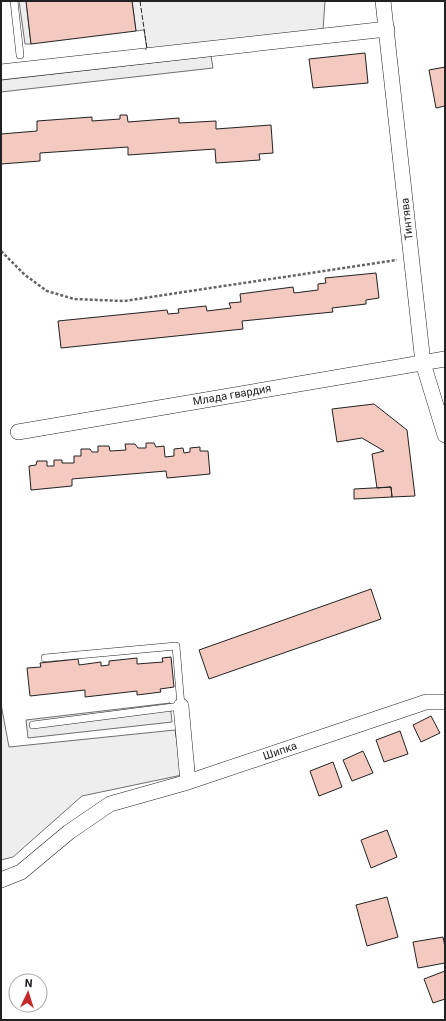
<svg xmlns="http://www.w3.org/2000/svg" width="446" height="1021" viewBox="0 0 446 1021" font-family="Roboto,sans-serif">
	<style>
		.green { fill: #eee; stroke: #6f6f6f }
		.parking { fill: #ededed; stroke: #6f6f6f }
		.building { fill: #f3c9c0; stroke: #222 }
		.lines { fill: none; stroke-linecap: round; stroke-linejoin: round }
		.lane-casing { stroke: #222; stroke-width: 8 }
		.street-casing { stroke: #222; stroke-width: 16 }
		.path { stroke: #646464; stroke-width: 2.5; stroke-dasharray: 3 2; stroke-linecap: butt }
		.lane { stroke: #fff; stroke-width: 7 }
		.street { stroke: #fff; stroke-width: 15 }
		.fence { stroke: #222; stroke-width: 1; stroke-dasharray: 5 2; stroke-linecap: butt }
		.labels { text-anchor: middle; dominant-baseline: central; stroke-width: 3; stroke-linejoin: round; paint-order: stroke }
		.street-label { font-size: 11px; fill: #222; stroke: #fff }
	</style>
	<rect width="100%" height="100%" fill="#fff"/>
	<path class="green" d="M19,1H26L31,44H25Z
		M132,1H325L323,30L147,49L144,30L136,31Z
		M1,704L9,747L175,730L182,775L82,796L13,857L1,860Z"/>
	<path class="parking" d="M211,56L213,68L1,92V80Z
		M170,703L172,722L28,738L26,720Z"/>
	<path class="building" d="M26,1H132L136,31L31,44Z
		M365,53L368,83L313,88L309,59Z
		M445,67V106L436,108L429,70Z
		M120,115H127L128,122L179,118V123L216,121V129L271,125L273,153L259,154L260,160L216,163L215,149L128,155V147L40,153V161L1,164V134L37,131V121L92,117V121L120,119Z
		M376,273L379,298L366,300V304L332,308L333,312L242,321L243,329L61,348L58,321L167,310L168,314L179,313L178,309L206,306L207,311L231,308L229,303L241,302L240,294L293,287L294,293L318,290V284L326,283L325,278Z
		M374,404L407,430L415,496L392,497L391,487L377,488L372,454L384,451L362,438L337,442L332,409Z
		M146,443H154L156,447L164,446L165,457L174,456V449L183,448L184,453L190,452V448L200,447V451H208L210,474L167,478L166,471L72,479V486L31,490L29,466L36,465L37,461H47V466H54V460H62V463H74V456H81V449H90L92,452H98V446H109L110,451L126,450L125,444H135L138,448H146Z
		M391,487L392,497L354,499V489Z
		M371,589L381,619L209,679L199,650Z
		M171,657L174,687L160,689L161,692L137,695V691L85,697V690L30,696L27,668L41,667L40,663L78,659L79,665L101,662V666L109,665V661L137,658V664L163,662L162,658Z
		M431,716L440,733L421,742L413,725Z
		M400,731L408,754L384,762L376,740Z
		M363,751L373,773L352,781L343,760Z
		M333,762L342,787L319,796L310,771Z
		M387,830L397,857L371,868L361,840Z
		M387,897L398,937L367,946L356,905Z
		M443,937L445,947V963L418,968L413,942Z
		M445,971V999L433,1003L424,979Z"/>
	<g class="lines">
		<g class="lane-casing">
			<path id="lane" d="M14,1L20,55
				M33,725L181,706L176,646L45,658"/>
		</g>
		<g class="street-casing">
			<path id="street" d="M383,1L423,363L445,435
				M1,72L387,29
				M18,432L445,359
				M181,706L188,782L426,702H445
				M1,880L21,872L69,832L110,804L188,782"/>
		</g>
		<path class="path" d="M1,251L25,275L47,291L74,299L124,301L397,260"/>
		<use href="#lane" class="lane"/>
		<use href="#street" class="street"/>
		<path class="fence" d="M140,1L147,49H145"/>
	</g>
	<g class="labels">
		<g class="street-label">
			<text transform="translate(407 219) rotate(-96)">Тинтява</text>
			<text transform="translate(232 395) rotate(-10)">Млада гвардия</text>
			<text transform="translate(280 751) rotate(-19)">Шипка</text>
		</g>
	</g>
	<rect width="446" height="1021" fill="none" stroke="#222222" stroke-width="4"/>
	<g transform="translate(28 993) rotate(4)"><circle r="19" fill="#ffffff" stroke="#a7a7a7"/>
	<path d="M0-3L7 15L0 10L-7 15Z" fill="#c62828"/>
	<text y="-6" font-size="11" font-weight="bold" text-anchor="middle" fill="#222222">N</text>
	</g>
</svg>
